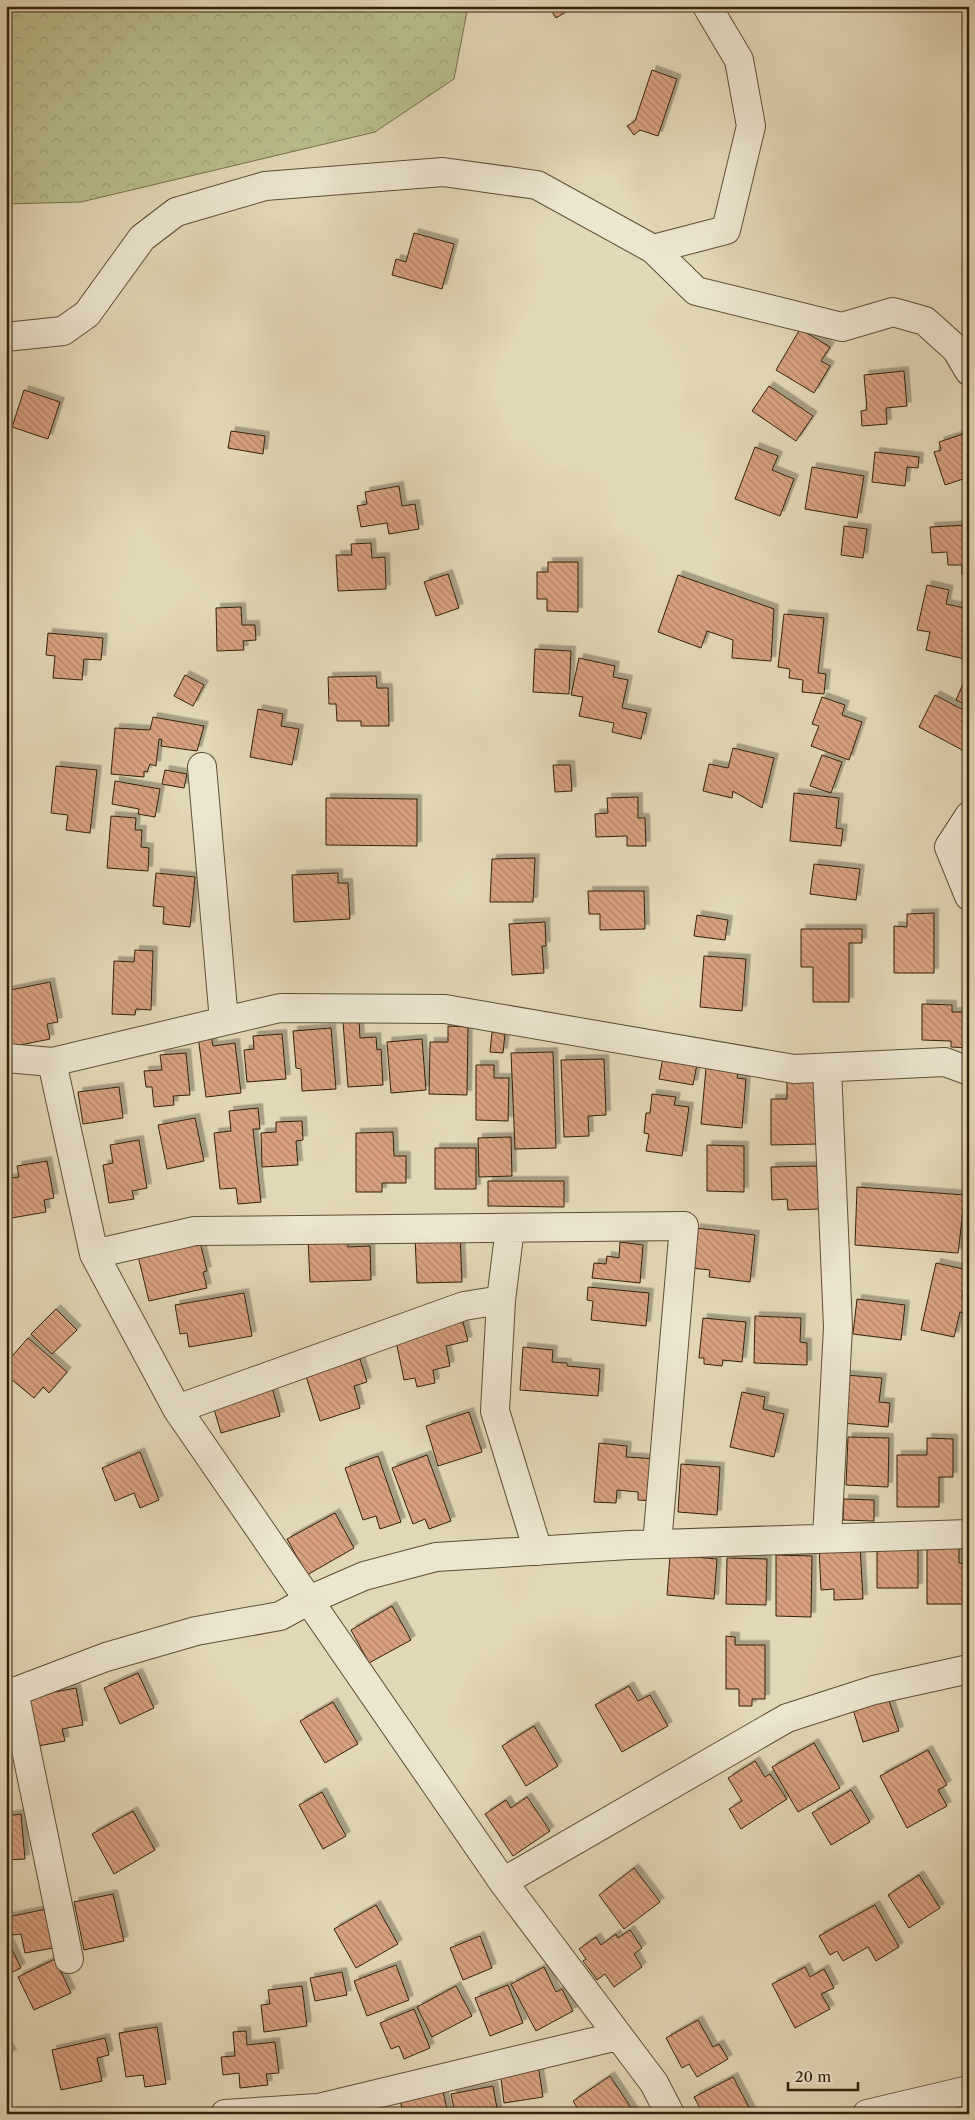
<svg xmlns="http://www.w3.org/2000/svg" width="975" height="2120" viewBox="0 0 975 2120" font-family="'Libre Caslon Text',serif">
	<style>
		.forest { fill: url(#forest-crowns); stroke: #766f4a }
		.building { fill: url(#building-back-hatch); stroke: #32210b; filter: url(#shadow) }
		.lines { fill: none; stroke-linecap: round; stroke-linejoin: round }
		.minor-casing { stroke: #5e4e36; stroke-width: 30 }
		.minor { stroke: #ece5d0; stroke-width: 28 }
	</style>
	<defs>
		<pattern id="forest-crowns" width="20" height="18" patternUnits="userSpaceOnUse" patternTransform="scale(1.25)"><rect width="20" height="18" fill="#b9bd8a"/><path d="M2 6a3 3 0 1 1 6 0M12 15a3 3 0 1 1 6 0" fill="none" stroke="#a0a276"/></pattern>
		<pattern id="building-back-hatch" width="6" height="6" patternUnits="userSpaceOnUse" patternTransform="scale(1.25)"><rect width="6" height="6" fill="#d9a17f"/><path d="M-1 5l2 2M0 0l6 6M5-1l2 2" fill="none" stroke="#b18366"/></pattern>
		<filter id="shadow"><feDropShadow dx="4.5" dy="-4.5" stdDeviation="0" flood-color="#0004"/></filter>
	</defs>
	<rect width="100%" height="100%" fill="#e2d7b6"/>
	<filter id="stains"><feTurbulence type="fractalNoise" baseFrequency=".004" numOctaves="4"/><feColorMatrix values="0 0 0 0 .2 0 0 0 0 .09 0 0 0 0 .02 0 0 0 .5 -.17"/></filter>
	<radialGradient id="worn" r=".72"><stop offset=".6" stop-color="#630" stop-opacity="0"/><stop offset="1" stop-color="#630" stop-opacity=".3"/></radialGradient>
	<path class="forest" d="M6,6H468L454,79L375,132L81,202L6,204Z"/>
	<path class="building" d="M548,6H573L574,7L556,18Z
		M652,70L677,79L658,136L640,130L634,135L627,126L635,121Z
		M414,233L454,244L442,289L392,275L396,259L406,262Z
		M800,329L830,347L821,361L830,366L814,393L776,370Z
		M904,371L907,406L886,408L887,424L862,426L861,411L867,410L864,375Z
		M769,386L813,416L796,441L752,411Z
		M24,390L60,402L48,439L12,427Z
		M231,431L265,436L263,454L228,448Z
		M969,432V477L945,485L934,452L941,450L939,442Z
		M755,447L778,456L772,470L794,479L780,516L735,499Z
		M875,452L919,457L918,468L907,467L905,486L872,482Z
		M812,467L864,476L857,518L805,509Z
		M399,486L402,506L415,504L419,529L389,534L387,523L361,527L357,506L367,504L365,492Z
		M969,525V573L962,574V565H948L947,552L932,553L930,527Z
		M844,526L867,529L863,558L841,555Z
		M371,543L372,558L385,557L386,589L338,591L336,555H352L351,544Z
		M548,562H578V612L547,611V599H537V572H548Z
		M448,574L459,608L436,616L424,582Z
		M678,575L774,609L771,661L732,658L733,640L707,631L701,648L658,632Z
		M927,585L949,590L946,604L969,609V660L926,650L930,632L917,630Z
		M241,607L242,625H255L256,640L243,641L244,650L217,651L216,608Z
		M784,614L824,618L818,673L826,674L824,694L802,692L803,680L789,678L790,669L778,667Z
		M48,633L103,638L101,660L84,659L82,680L53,678L55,656L46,655Z
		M535,649L571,651L569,694L533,692Z
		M579,658L615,666L613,677L628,680L622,708L647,713L641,739L612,732L614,723L579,716L583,697L571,695Z
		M969,670V706L956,700Z
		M185,675L204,685L193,706L174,696Z
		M376,676L377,688H388L389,726H361V721H337L336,704H329L328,677Z
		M935,695L969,713V747L966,752L919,727Z
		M822,697L845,705L842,715L862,722L849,760L811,746L819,726L812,724Z
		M258,709L283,714L281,726L299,729L292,765L250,757Z
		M153,717L204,726L197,751L161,746L162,740L159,739L156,766L150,764L147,772L144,771V777L111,774L115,728L150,730Z
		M733,748L774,758L762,808L733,791L732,798L703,791L709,764L728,768Z
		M822,755L842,762L831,793L810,786Z
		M553,765H570L572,791L555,792Z
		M56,766L97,770L90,833L66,830L68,815L51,813Z
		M165,770L187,774L184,788L162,784Z
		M115,781L160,789L155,817L138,814L139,809L112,804Z
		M794,793L839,798L836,828L843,829L841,846L790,841Z
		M638,797V818H645L646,846H627V836L596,837L595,814L608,813L607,798Z
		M326,798L417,799V846L326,845Z
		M111,816L136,818L135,830H142L141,847L149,848L148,871L107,868Z
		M535,858L533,902H490L492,859Z
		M814,864L860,869L856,900L810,894Z
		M156,873L195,877L190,927L163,924L164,907L153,906Z
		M338,873V883H348L350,919L294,922L292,875Z
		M588,891H644L645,929L600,930V914H589Z
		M934,913V973H894V926L907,927V914Z
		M697,915L728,920L725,940L694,936Z
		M545,922L546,946H542L544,973L512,975L509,924Z
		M801,929H862V943H849V1002H813V967H801Z
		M135,950L153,951L151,1010L136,1009L135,1015L112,1014L114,961L134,962Z
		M704,956L746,959L742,1011L700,1007Z
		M50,982L58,1022L47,1024L50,1039L10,1047L6,1028V991Z
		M922,1004L952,1005V1012H969V1048L951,1047V1041L922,1040Z
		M359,1020L360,1038L376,1037L377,1050L381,1049L383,1085L348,1087L343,1022Z
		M448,1026L468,1027L467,1095L429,1094L430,1042H448Z
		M331,1028L336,1089L302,1091L301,1069L296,1068L293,1031Z
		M492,1032L505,1034L503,1053L490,1052Z
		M282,1034L286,1079L247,1082L244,1050L254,1049L253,1036Z
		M211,1035L213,1046L235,1043L241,1093L206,1097L198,1036Z
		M422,1039L426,1090L391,1093L387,1042Z
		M553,1052L556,1148L515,1149L511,1053Z
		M664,1052L698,1059L693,1085L659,1079Z
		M186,1053L190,1095L173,1096L174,1105L154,1107L152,1087H146L144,1071L162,1070L160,1055Z
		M604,1059L606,1115L588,1116L589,1136L564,1137L561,1060Z
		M476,1065H494V1078H509L508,1121L476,1120Z
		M706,1068L738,1071L737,1078L746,1079L742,1128L701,1124Z
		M787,1082H816L817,1144L771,1145V1099H787Z
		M119,1087L123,1118L83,1124L78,1092Z
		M652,1094L676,1097L674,1105L689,1107L682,1156L646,1151L649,1134L644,1133L646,1113H650Z
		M258,1108L260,1129H253L261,1202L238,1204L236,1188L220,1189L214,1133L231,1131L229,1111Z
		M195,1118L204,1161L167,1169L158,1125Z
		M302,1121L303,1140L296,1141L298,1165L262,1167L261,1133L276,1132V1122Z
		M393,1132L394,1156H406V1183H382V1192H356V1133Z
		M511,1137L512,1176L479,1177L478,1138Z
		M139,1140L147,1188L132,1191L134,1199L109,1203L103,1165L113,1163L110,1145Z
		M707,1145L744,1146V1192L707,1191Z
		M435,1148H476V1189H435Z
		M47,1161L54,1198L44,1200L46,1212L6,1219V1179L19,1177L17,1166Z
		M817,1166L819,1209L788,1210L787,1199L772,1200L771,1167Z
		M488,1181H564V1207L488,1206Z
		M857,1187L965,1195L958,1253L855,1245Z
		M696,1228L755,1235L750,1282L709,1277L710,1270L691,1268Z
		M460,1235L462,1282L417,1283L415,1236Z
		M347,1237L348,1247L370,1246L371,1280L310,1282L308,1239Z
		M200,1242L207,1271L203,1272L207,1288L149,1301L138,1256Z
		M620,1242L643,1245L640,1283L592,1278L594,1263L606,1264L607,1256L619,1258Z
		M936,1263L968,1270L962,1297L969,1298V1314L960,1312L954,1337L921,1330Z
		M588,1287L649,1293L646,1326L591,1320L593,1301L587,1300Z
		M244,1293L252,1336L189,1347L187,1333L180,1334L175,1305Z
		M857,1299L905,1305L901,1340L853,1334Z
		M56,1309L77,1330L52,1354L31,1334Z
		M755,1316L801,1318L800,1342L807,1343V1365L754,1363Z
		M703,1318L746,1322L742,1362L723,1360L722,1366L704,1364V1358H699Z
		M463,1322L468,1341L446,1346L450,1366L433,1370L435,1383L417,1387L415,1378L404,1380L395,1336Z
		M28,1338L67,1372L49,1393L43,1387L34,1398L6,1375V1363Z
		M523,1347L553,1350L552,1362L567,1363V1366L600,1369L598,1396L520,1390Z
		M360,1359L367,1382L354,1386L360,1408L320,1421L306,1376Z
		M846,1375L882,1378L879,1402L890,1403L888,1427L842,1423Z
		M271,1384L280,1416L221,1433L214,1409Z
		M742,1392L765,1397L763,1409L784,1414L774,1457L730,1447Z
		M469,1412L482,1452L438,1466L426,1426Z
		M848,1437L889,1438L888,1487L846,1485Z
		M927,1438L953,1439V1477H939V1507H897V1455H927Z
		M599,1443L627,1446L626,1457L657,1459L653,1501L638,1500V1492L617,1490L616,1503L594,1502Z
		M140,1452L159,1500L140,1508L134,1493L115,1501L102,1468Z
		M427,1455L451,1521L429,1529L425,1519L413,1524L392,1468Z
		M378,1456L401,1522L380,1529L376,1516L363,1520L345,1468Z
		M681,1464L720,1467L717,1515L678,1512Z
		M844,1499L874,1500V1521L843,1520Z
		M335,1513L354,1548L307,1575L287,1539Z
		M927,1542H959V1563L969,1564V1604H927Z
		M877,1545H918V1588H877Z
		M860,1546L863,1599L834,1600V1589L821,1590L819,1548Z
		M670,1555L717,1559L714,1599L667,1595Z
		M776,1555L812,1556L811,1617L776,1616Z
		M727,1558L767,1559L766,1605L726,1604Z
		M392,1606L411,1640L369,1663L351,1630Z
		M726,1636L735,1637V1645H765V1699H752V1706H739V1689H726Z
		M138,1673L154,1708L120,1724L104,1688Z
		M629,1686L638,1701L650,1695L668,1726L622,1752L595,1705Z
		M76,1688L83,1725L62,1729L65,1741L33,1747L24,1698Z
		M886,1692L899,1731L863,1742L851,1703Z
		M333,1702L358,1744L325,1763L300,1721Z
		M534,1726L558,1766L526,1786L502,1746Z
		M814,1743L840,1788L798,1812L772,1767Z
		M928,1750L947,1785L938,1790L947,1806L907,1828L880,1776Z
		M755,1761L765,1777L770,1774L787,1799L741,1829L729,1809L742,1801L728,1778Z
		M851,1790L870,1822L831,1845L812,1813Z
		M322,1792L346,1836L323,1849L299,1805Z
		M527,1797L550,1831L513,1856L485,1814L506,1800L511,1808Z
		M133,1811L155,1850L114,1874L92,1834Z
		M21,1814L25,1859L6,1860V1816Z
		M634,1868L660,1902L624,1929L599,1895Z
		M919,1875L940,1908L909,1928L888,1895Z
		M113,1894L124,1941L84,1950L74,1902Z
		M376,1905L398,1944L356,1968L334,1929Z
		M875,1905L899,1947L876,1961L868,1947L843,1961L837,1951L830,1955L819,1936Z
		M51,1908L59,1947L25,1953L21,1934L12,1935L8,1917Z
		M630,1930L642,1948L634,1954L642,1967L614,1987L605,1974L597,1980L583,1961L586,1959L579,1949L596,1937L601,1945L616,1934L618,1938Z
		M480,1936L492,1968L463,1980L450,1948Z
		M6,1937L21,1968L6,1975Z
		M55,1959L71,1993L34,2010L18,1977Z
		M396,1965L409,2000L367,2016L354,1981Z
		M544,1967L556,1992L562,1989L573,2011L536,2031L511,1984Z
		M805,1967L810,1977L824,1969L834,1988L821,1994L830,2009L795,2028L772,1984Z
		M342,1972L347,1995L315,2001L310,1978Z
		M508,1985L523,2023L490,2036L475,1998Z
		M302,1986L307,2026L264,2032L261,2005L270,2004L268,1990Z
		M456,1986L472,2016L432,2037L417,2007Z
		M414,2009L430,2048L404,2059L399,2046L391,2049L380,2023Z
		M698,2020L713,2047L719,2044L728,2059L697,2077L689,2064L682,2068L666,2038Z
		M157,2027L166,2084L145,2087L143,2075L126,2077L119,2033Z
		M246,2031L247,2045L275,2042L279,2073L266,2074L268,2085L240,2088L239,2073L223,2075L221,2057L235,2056L233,2032Z
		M105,2038L109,2055L97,2058L102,2081L61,2090L52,2050Z
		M6,2043L12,2054L6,2057Z
		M538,2065L543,2097L504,2103L500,2070Z
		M610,2076L635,2114H581L573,2101Z
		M733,2077L752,2113L703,2114L694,2097Z
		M493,2086L498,2114H455L451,2094Z
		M442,2087L448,2114H403L399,2095Z"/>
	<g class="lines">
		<g class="minor-casing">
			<path id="minor" d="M653,249L726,230L751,126L739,60L707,6
				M6,337L63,331L87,314L142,238L176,212L265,186L443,172L537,185L653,249L696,291L842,327L893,312L925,321L956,349L969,371
				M202,767L224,1021
				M969,816L949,847L969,896
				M6,1058L52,1062L280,1008L445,1009L794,1069L945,1062L969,1071
				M52,1062L94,1254L177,1409L503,1882L654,2083L670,2114
				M510,1228L501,1300L495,1411L538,1551
				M94,1254L195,1231L684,1226L657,1544
				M177,1409L464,1306L501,1300
				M827,1538L838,1327L827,1068
				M14,1691L69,1959
				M6,1695L106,1657L196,1631L280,1616L309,1600L364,1576L436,1557L629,1545L969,1534
				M503,1882L787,1718L874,1690L969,1669
				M225,2114L318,2108L618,2036
				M867,2114L969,2090"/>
		</g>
		<use href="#minor" class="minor"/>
	</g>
	<rect width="975" height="2120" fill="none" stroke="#e2d7b6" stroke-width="25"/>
	<rect x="8" y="8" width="960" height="2105" fill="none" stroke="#32210b" stroke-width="2.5"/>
	<rect x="12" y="12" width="950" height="2095" fill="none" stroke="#32210b"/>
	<path d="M788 2082v8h70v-8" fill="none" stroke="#32210b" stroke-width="2.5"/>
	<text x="795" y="2082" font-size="15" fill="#32210b" stroke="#ece5d0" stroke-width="4" paint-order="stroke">20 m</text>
	<rect width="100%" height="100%" filter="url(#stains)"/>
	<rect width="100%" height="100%" fill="url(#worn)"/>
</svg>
